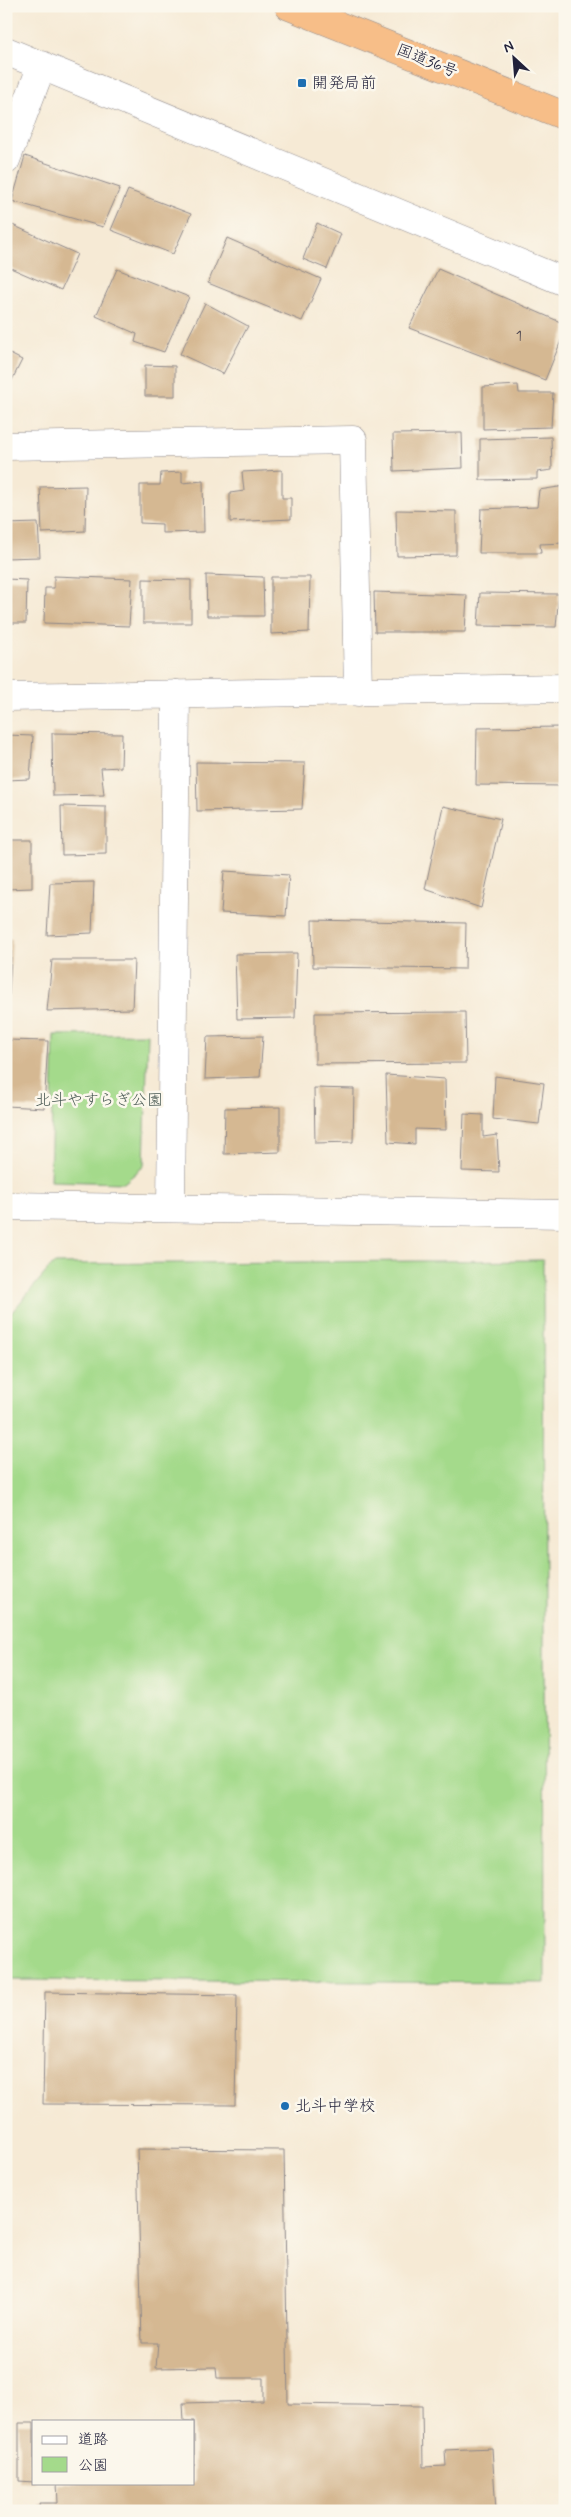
<svg xmlns="http://www.w3.org/2000/svg" width="571" height="2517" viewBox="0 0 571 2517" font-family="Mynerve,'Klee One',sans-serif">
	<style>
		.green { fill: #a4da8b; stroke: #637e63 }
		.building { fill: #d5b892 }
		.lines { fill: none; stroke-linecap: round; stroke-linejoin: round }
		.minor-casing { stroke: #8c8688; stroke-width: 29 }
		.trunk-casing { stroke: #8c8688; stroke-width: 29 }
		.minor { stroke: #fff; stroke-width: 28 }
		.trunk { stroke: #f7be88; stroke-width: 28 }
		.poi-dot { fill: #1f6fb2; stroke: #fbf7ec; stroke-width: 2 }
		.labels { text-anchor: middle; dominant-baseline: central; stroke-width: 5; stroke-linejoin: round; paint-order: stroke }
		.number-label { font-size: 14px; fill: #4f4851 }
		.street-label { font-size: 16px; fill: #22223b; stroke: #fbf7ec }
		.poi-label { font-size: 16px; fill: #22223b; stroke: #fbf7ec; text-anchor: start }
		.park-label { font-size: 16px; fill: #495953; stroke: #fbf7ec }
	</style>
	<rect width="100%" height="100%" fill="#fbf7ec"/>
	<filter id="ink" filterUnits="userSpaceOnUse"><feTurbulence type="fractalNoise" baseFrequency=".02" numOctaves="2"/><feDisplacementMap in="SourceGraphic" scale="10" xChannelSelector="R" yChannelSelector="G"/><feConvolveMatrix kernelMatrix="1 2 1 2 8 2 1 2 1" color-interpolation-filters="sRGB"/></filter>
	<filter id="wash" filterUnits="userSpaceOnUse"><feTurbulence type="fractalNoise" baseFrequency=".0096" numOctaves="4" result="noise"/><feDisplacementMap in="SourceGraphic" scale="20" xChannelSelector="R" yChannelSelector="G"/><feGaussianBlur stdDeviation="1.12" result="paint"/><feColorMatrix in="noise" values="0 0 0 0 0 0 0 0 0 0 0 0 0 0 0 0 0 1.4 0 .05"/><feComposite in="paint" operator="in"/></filter>
	<g filter="url(#wash)">
		<rect width="100%" height="100%" fill="#f6ead5"/>
		<path class="green" d="M148,1034L144,1166L124,1183L50,1181L54,1035Z
			M543,1260L545,1983L6,1980V1319L53,1264Z"/>
		<g id="blocks">
			<path class="building" d="M25,156L120,188L103,227L12,201Z
				M128,190L191,214L173,254L111,230Z
				M8,223L77,254L61,290L6,266Z
				M317,223L341,234L327,269L303,259Z
				M227,238L321,279L302,321L208,283Z
				M117,269L189,297L164,352L135,342L137,334L96,316Z
				M438,269L565,324V331L545,380L409,328Z
				M205,303L248,326L223,374L180,354Z
				M6,352L22,360L6,392Z
				M145,365L175,366V396H145Z
				M518,385L519,393H553L551,427L483,429V387Z
				M462,433L463,468L394,471L393,434Z
				M551,437L552,470L537,472V479L480,480V439Z
				M282,470V498H291V519L230,522V493L244,491L242,472Z
				M182,472V483L203,481L204,532L162,533V524L140,523V485H160L161,473Z
				M86,486L85,531L42,533L40,487Z
				M565,486V543L540,544L541,553H479L481,509L537,507L539,490Z
				M396,510L456,511V555L397,556Z
				M38,523L40,557L6,558V524Z
				M206,575L263,577L264,616H207Z
				M54,576L132,579L129,626L44,623L45,588H54Z
				M271,577H310L309,632L271,634Z
				M6,579L27,580L26,623H6Z
				M143,579L191,580V623H143Z
				M374,592L467,595L465,632H375Z
				M480,593L559,594L556,627L478,626Z
				M565,727V786L476,785L477,728Z
				M52,733L122,734L121,767L101,768L104,795L53,796Z
				M6,735L33,736L30,779L6,780Z
				M196,762L305,763L302,809L197,811Z
				M61,806L106,807V854L62,855Z
				M443,806L501,819L481,908L425,889Z
				M6,840H32V888L6,889Z
				M224,871L289,875L286,916L221,913Z
				M94,882L92,933L47,935L50,883Z
				M312,920L466,923L465,969L313,967Z
				M6,939H12L9,995H6Z
				M297,953L295,1018L237,1019L235,954Z
				M52,960H134L132,1009L47,1011Z
				M465,1012L466,1063L315,1064V1013Z
				M263,1036L260,1077L205,1079L207,1037Z
				M6,1040L48,1041L44,1108L6,1106Z
				M386,1075L445,1079L446,1130L415,1129V1144L388,1142Z
				M495,1076L544,1083L539,1124L493,1119Z
				M314,1088L354,1089L353,1142L315,1143Z
				M280,1107V1152L224,1154L225,1108Z
				M464,1114L483,1115V1137L497,1135L499,1172L462,1171Z
				M45,1992L237,1995L235,2105L43,2104Z
				M137,2149L284,2150L288,2404L422,2406L423,2467L446,2466L445,2450L492,2448L496,2511H40L39,2503H58L57,2483H194V2421H184L183,2403L263,2401V2378H217L216,2367L156,2368L158,2343H142Z
				M19,2423H34V2482L19,2481Z"/>
		</g>
	</g>
	<g filter="url(#ink)">
		<use href="#blocks" fill-opacity="0" stroke="#8c8688" stroke-width="1"/>
		<g class="lines">
			<g class="minor-casing">
				<path id="minor" d="M6,51L565,282
					M6,160L42,65
					M6,446L353,440L358,692
					M6,697L565,688
					M6,1206L565,1214
					M171,1208L176,694"/>
			</g>
			<g class="trunk-casing">
				<path id="trunk" d="M289,6L565,116"/>
			</g>
			<use href="#minor" class="minor"/>
			<use href="#trunk" class="trunk"/>
		</g>
	</g>
	<g class="poi-dot">
		<rect x="297" y="78" width="10" height="10" rx="2.5"/>
		<circle cx="285" cy="2106" r="5"/>
	</g>
	<g class="labels">
		<g class="number-label">
			<text x="519" y="336">1</text>
		</g>
		<g class="street-label">
			<text transform="translate(427 61) rotate(22)">国道36号</text>
		</g>
		<g class="poi-label">
			<text x="312" y="83">開発局前</text>
			<text x="295" y="2106">北斗中学校</text>
		</g>
		<g class="park-label">
			<text x="99" y="1100">北斗やすらぎ公園</text>
		</g>
	</g>
	<rect width="571" height="2517" fill="none" stroke="#fbf7ec" stroke-width="25"/>
	<rect x="32" y="2420" width="162" height="65" fill="#fbf7ec" stroke="#a4a2a5"/>
	<rect x="42" y="2436" width="25" height="8" fill="#ffffff" stroke="#a4a2a5"/>
	<text x="78" y="2444" font-size="15" fill="#22223b">道路</text>
	<rect x="42" y="2457" width="25" height="15" fill="#a4da8b" stroke="#a4a2a5"/>
	<text x="78" y="2470" font-size="15" fill="#22223b">公園</text>
	<g transform="translate(514 58) rotate(334)" stroke="#fbf7ec" stroke-width="4" paint-order="stroke">
	<path d="M0-4L9 19L0 12L-9 19Z" fill="#22223b"/>
	<text y="-8" font-size="14" font-weight="bold" text-anchor="middle" fill="#22223b">N</text>
	</g>
</svg>
